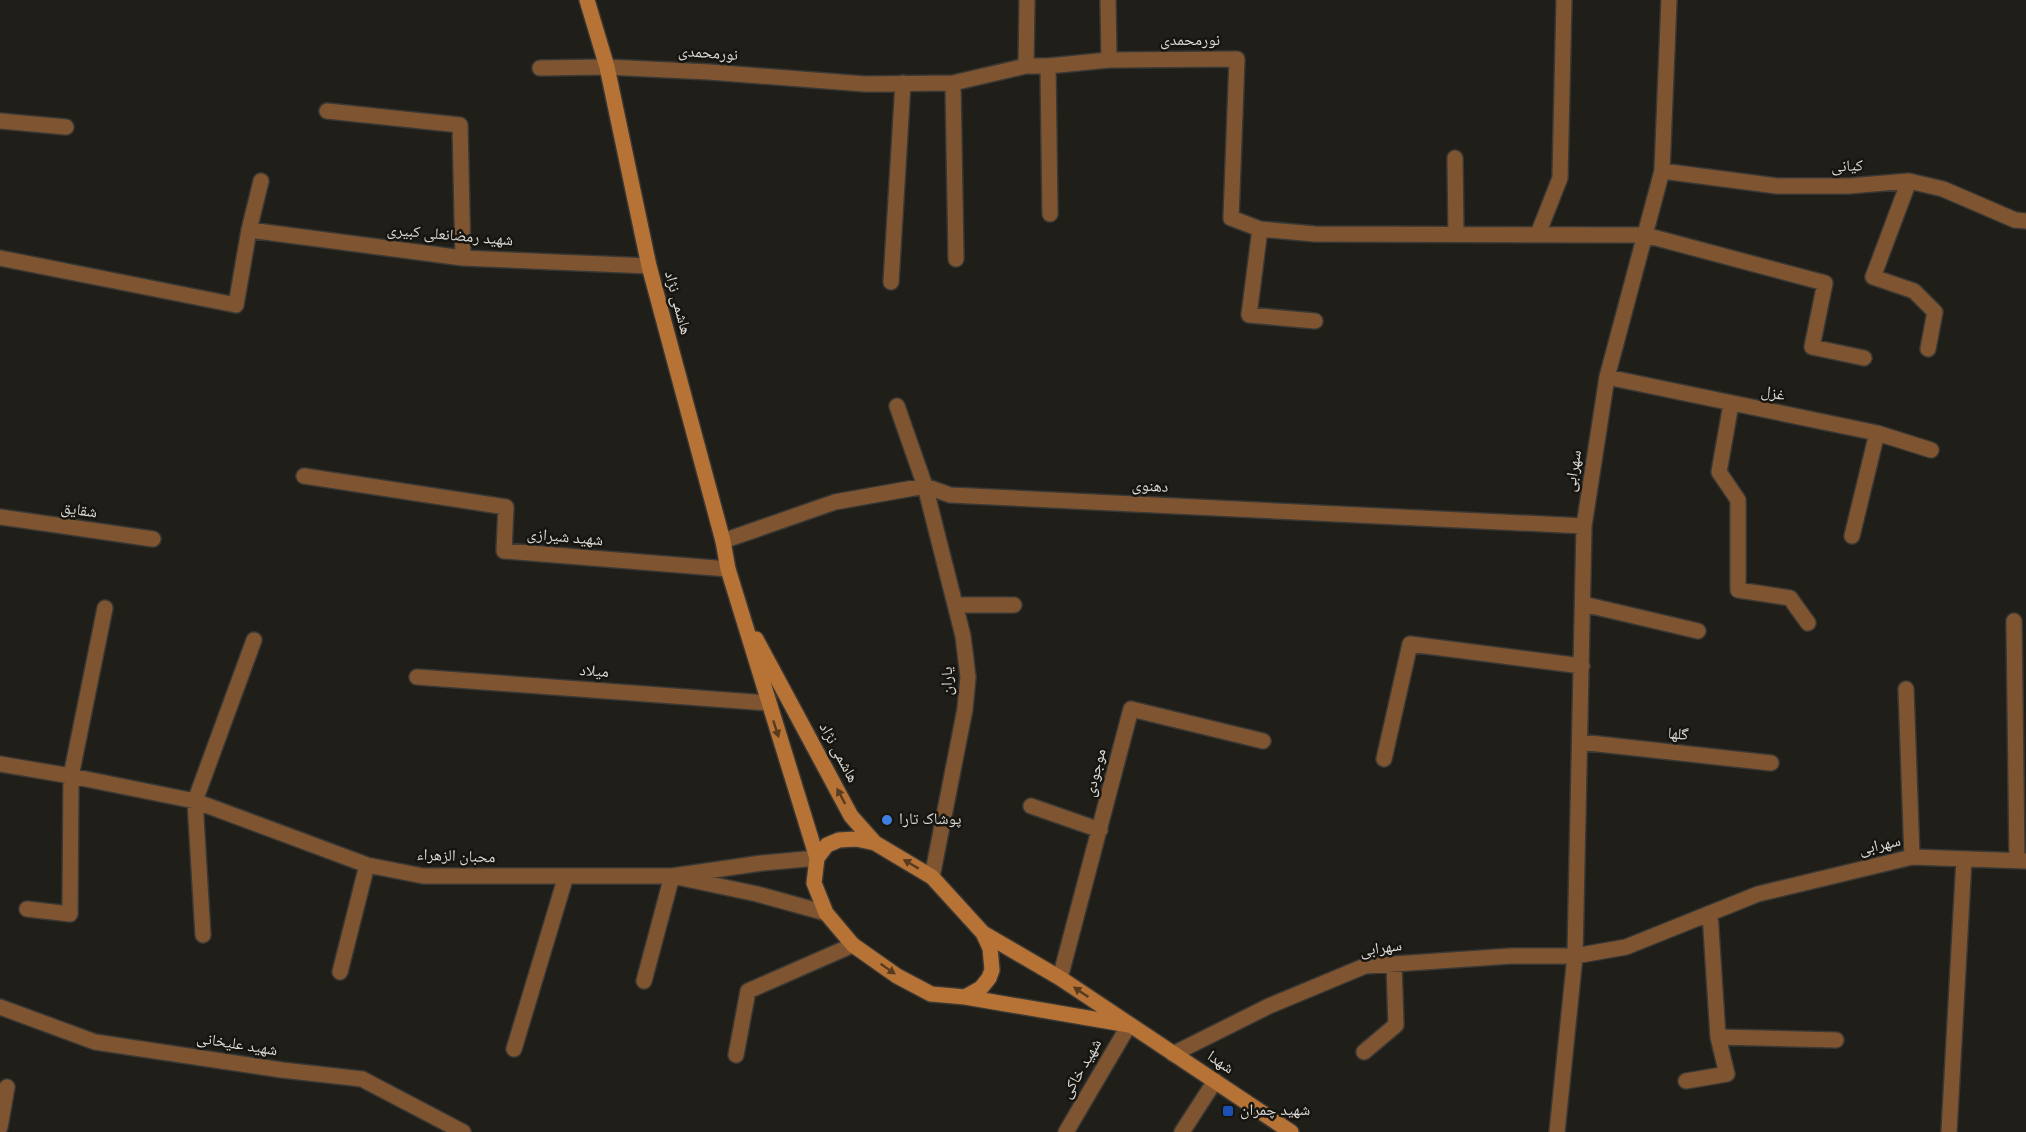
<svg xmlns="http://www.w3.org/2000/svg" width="2026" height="1132" viewBox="0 0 2026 1132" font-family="Overpass,'Noto Naskh Arabic',sans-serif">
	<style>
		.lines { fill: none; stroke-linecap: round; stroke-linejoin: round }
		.street-casing { stroke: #3a3834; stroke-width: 18 }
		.secondary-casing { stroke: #3a3834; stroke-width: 18 }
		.street { stroke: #7f5531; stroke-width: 15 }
		.secondary { stroke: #b77336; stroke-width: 15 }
		.oneway { fill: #573b1f }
		.shop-dot { fill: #3f7fe0; stroke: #171510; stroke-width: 2 }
		.transit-dot { fill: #1a4fb4; stroke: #171510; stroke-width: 2 }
		.labels { text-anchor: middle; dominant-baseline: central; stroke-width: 5; stroke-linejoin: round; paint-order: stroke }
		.street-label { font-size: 16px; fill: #dbdad7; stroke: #171510 }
		.poi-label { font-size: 16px; fill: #dbdad7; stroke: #171510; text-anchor: start }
	</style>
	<rect width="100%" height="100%" fill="#201e19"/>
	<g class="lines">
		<g class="street-casing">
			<path id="street" d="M1108,0L1109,60
				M1026,66L1027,0
				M1048,66L1050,214
				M540,68L607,67L709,72L865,84L953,83L1026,66H1048L1109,60L1237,59L1231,218L1260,229L1315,234L1645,235L1825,283L1812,347L1864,358
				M953,83L956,259
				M327,111L460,125L463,258
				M0,121L66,127
				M1455,158L1456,234
				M1662,171L1777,186H1849L1909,181L1943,189L2015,220L2026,221
				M1909,181L1873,277L1914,291L1935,312L1928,349
				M1260,229L1249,315L1315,321
				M249,230L463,258L649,266
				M1538,234L1560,178L1564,0
				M0,258L236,305L249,230L261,181
				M891,282L903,83
				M1607,377L1877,433L1931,450
				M1731,404L1719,472L1738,500V590L1790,598L1808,623
				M897,406L925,486L963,636L968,677L965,709L932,877
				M304,476L506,507L504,551L728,569
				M0,517L153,539
				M1852,536L1877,433
				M723,541L835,502L925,486L950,495L1584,526
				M1583,604L1698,631
				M956,605H1014
				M2014,621L2017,860
				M417,677L768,703
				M1906,689L1912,857
				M1580,742L1771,763
				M1384,759L1410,644L1582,666
				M0,764L71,776L195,801L367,865L423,876H672L762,863L817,858
				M1031,806L1100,830
				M27,909L70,914L71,776L105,608
				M1710,913L1718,1037L1836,1040
				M203,935L195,801L254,640
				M340,972L367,865
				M1060,978L1131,709L1263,741
				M644,981L672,876L757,894L826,913
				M0,1007L95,1042L282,1070L362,1079L463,1132
				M514,1049L566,876
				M1364,1052L1396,1025L1394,964
				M1173,1054L1269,1006L1365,966L1511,956H1575L1626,947L1758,894L1912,857L2026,861
				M736,1055L748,991L853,945
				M1686,1081L1727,1074L1718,1037
				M0,1127L7,1087
				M1066,1132L1129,1025
				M1182,1132L1215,1081
				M1557,1132L1575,956L1584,526L1607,377L1662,171L1669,0
				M1949,1132L1964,859"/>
		</g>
		<g class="secondary-casing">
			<path id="secondary" d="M587,0L607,67L649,266L723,541L728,569L817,858
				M756,639L851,816L875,843
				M983,933L1060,978L1291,1132
				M965,997L981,988L989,978L992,970L990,948L983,933L932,877L875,843L856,839L839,840L827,845L817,858L814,883L826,913L853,945L897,976L931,994L965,997L1129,1025"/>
		</g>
		<use href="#street" class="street"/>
		<use href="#secondary" class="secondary"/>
	</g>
	<defs><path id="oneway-solid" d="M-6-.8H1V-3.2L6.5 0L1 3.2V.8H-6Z" transform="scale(1.5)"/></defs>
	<g class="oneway">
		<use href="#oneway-solid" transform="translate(776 729) rotate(72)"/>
		<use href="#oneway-solid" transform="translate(841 796) rotate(-118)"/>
		<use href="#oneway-solid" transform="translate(911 864) rotate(-149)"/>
		<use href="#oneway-solid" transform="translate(888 969) rotate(35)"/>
		<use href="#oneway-solid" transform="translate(1081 992) rotate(-146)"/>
	</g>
	<circle class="shop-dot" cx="887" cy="820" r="6"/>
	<rect class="transit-dot" x="1222" y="1105" width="12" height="12" rx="3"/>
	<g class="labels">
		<g class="street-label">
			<text x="1190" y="41">نورمحمدی</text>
			<text transform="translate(708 54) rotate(4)">نورمحمدی</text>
			<text transform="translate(1847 167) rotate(-2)">کیانی</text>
			<text transform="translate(450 236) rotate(5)">شهید رمضانعلی کبیری</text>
			<text transform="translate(677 303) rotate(75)">هاشمی نژاد</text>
			<text transform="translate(1773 394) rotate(12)">غزل</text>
			<text transform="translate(1574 471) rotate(-81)">سهرابی</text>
			<text transform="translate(1150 487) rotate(3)">دهنوی</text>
			<text transform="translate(79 511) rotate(8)">شقایق</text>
			<text transform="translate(565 538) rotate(5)">شهید شیرازی</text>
			<text transform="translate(594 672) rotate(4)">میلاد</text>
			<text transform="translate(948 681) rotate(-90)">یاران</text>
			<text transform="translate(1678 735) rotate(6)">گلها</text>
			<text transform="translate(838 753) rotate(62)">هاشمی نژاد</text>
			<text transform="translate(1096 773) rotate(-76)">موجودی</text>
			<text transform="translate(1880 846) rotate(-13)">سهرابی</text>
			<text transform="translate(456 857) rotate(2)">محبان الزهراء</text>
			<text transform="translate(1381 949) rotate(-8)">سهرابی</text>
			<text transform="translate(237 1045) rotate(9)">شهید علیخانی</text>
			<text transform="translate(1220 1063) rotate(34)">شهدا</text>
			<text transform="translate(1082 1069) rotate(-60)">شهید خاکی</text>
		</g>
		<g class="poi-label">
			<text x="899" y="820">پوشاک تارا</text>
			<text x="1240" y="1111">شهید چمران</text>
		</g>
	</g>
</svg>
